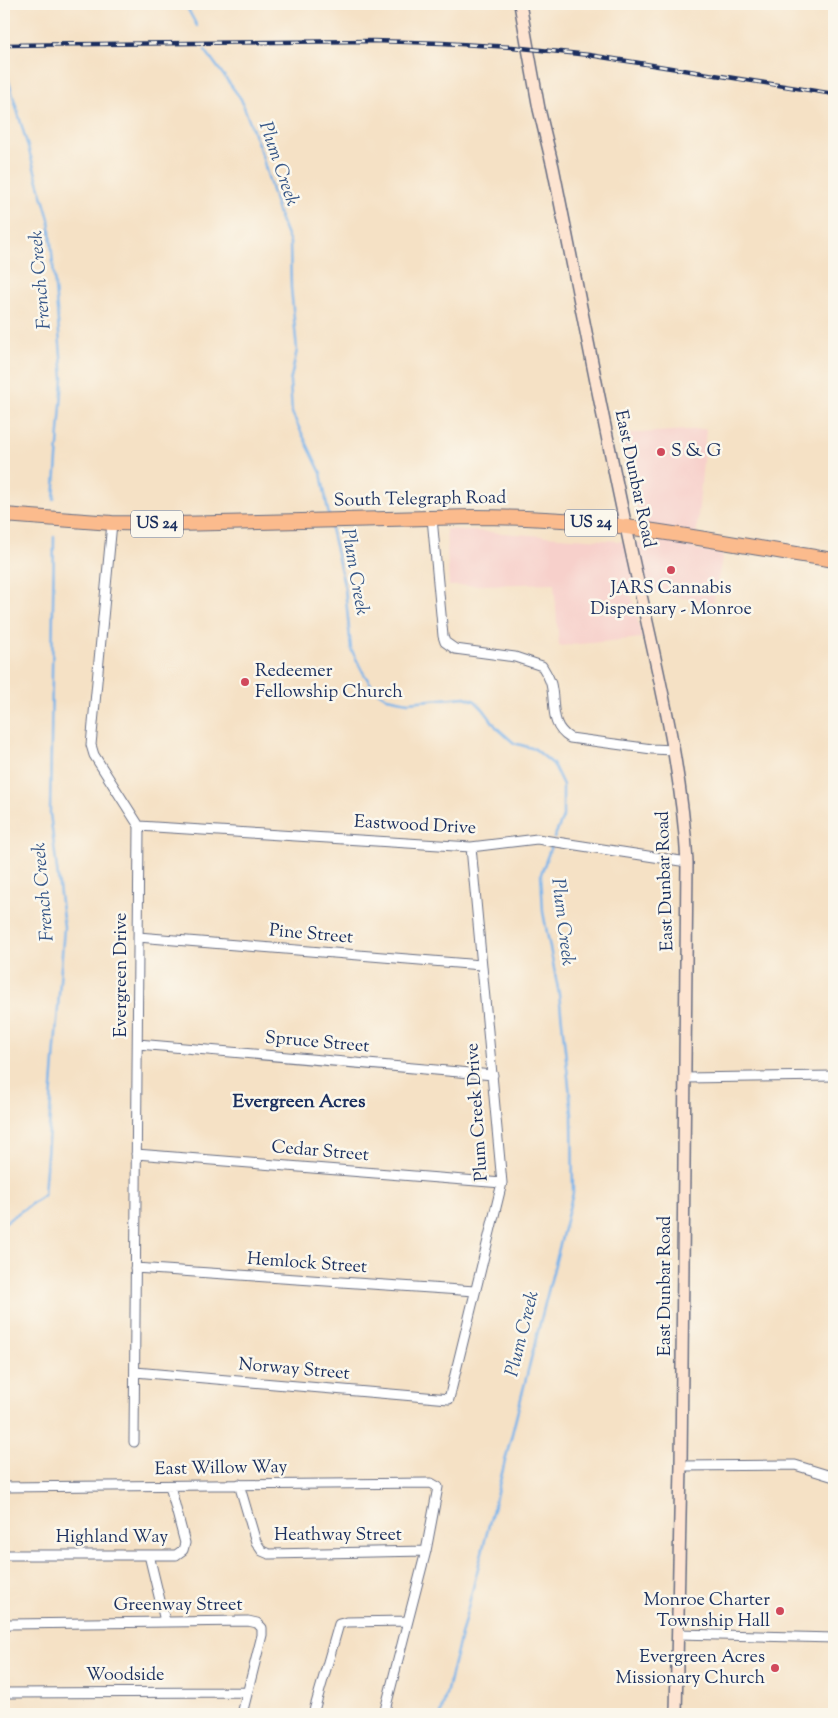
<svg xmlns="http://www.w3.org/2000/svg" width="838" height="1718" viewBox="0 0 838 1718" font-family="'Sorts Mill Goudy',serif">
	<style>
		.built { fill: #f7d0cb }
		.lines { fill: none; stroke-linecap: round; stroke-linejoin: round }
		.stream { stroke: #79b3ea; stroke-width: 2.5 }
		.street-casing { stroke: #676d82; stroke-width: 11 }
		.secondary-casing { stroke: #676d82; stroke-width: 14 }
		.primary-casing { stroke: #676d82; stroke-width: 16 }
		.street { stroke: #fff; stroke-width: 9 }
		.secondary { stroke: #fde4d1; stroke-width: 11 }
		.primary { stroke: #fbbb8d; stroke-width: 14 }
		.rail-casing { stroke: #1b2f5e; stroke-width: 4.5 }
		.rail { stroke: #fbf7ec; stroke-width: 2.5; stroke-dasharray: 8; stroke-linecap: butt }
		.poi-dot { fill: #d1495b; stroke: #fbf7ec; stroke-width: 2 }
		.labels { text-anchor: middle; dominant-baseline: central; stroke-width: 5; stroke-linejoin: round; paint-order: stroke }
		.shield { fill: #fbf7ec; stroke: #5e6b89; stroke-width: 1 }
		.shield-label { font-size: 16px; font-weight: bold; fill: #1b2f5e }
		.poi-label { font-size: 18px; fill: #1b2f5e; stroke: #fbf7ec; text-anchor: start }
		.street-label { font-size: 18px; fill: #1b2f5e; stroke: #fbf7ec }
		.water-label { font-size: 19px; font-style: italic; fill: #375788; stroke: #fbf7ec }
		.neighbourhood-label { font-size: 19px; font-weight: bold; fill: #1b2f5e; stroke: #fbf7ec }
	</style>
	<rect width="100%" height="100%" fill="#fbf7ec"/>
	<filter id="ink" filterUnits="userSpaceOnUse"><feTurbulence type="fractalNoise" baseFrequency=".02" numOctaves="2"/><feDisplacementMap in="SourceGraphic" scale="10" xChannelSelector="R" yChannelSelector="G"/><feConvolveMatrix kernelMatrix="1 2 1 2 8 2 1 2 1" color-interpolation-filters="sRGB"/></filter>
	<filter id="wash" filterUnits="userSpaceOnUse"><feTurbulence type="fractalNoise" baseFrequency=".0096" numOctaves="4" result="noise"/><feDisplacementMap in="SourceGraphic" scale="20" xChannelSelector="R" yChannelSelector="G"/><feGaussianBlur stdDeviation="1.12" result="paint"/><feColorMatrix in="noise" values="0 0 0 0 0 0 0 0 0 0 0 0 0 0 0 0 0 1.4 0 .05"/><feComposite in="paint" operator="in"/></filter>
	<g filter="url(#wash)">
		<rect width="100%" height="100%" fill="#f5e1c5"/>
		<path class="built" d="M706,429L695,549L723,554L713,603L630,588L642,638L559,646L554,583L449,586L446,529L645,543L621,434Z"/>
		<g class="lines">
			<path class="stream" d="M185,4L197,26
				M205,50L241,99L261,152L278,212L290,243L291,288L297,350L290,382L292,413L321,473L329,516
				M4,65L49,219L63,378L54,499
				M330,524L345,589L351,649L364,674L375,690L387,698L408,702L465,697L475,701L484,710L497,728L514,743L535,749L553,764L563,785V817L554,838
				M4,1223L44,1195L64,927L50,813L54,537
				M441,1714L573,1193L572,1114L559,994L543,912L541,874L552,844"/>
		</g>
	</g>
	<g filter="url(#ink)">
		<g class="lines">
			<g class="street-casing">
				<path id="street" d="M432,518L443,636L445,642L455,649L515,657L542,666C545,671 549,677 551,684C556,705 549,725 570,738L652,749L674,750
					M112,523L91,745L94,755L139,826L134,1442
					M139,826L471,847L537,839L687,862
					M138,937L481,965
					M138,1044L493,1075
					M685,1078L834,1076
					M136,1154L502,1183
					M135,1268L475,1291
					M135,1372L449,1399L502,1183L471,847
					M681,1466L795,1465L834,1477
					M239,1484L256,1542L262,1551L269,1554L426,1551
					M4,1487L431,1483L438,1487L426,1551L384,1714
					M4,1555H176L183,1550L185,1543L170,1486
					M149,1555L165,1621
					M4,1626L10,1624L248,1621L257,1623L262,1628V1635L242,1714
					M678,1634L834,1638
					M4,1693L247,1692
					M313,1714L339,1624L347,1622L407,1621"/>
			</g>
			<g class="secondary-casing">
				<path id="secondary" d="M520,4L539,109L553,167C579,295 603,422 631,550C653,653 681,756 687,862L681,1466L676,1714"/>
			</g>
			<g class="primary-casing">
				<path id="primary" d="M4,515L112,523L176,524L472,517C514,517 556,519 597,523C677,533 755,548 834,560"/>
			</g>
			<use href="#street" class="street"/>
			<use href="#secondary" class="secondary"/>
			<use href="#primary" class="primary"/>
			<g class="rail-casing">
				<path id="rail" d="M4,45L373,41L442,43L512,47L589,55L834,94"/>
			</g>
			<use href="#rail" class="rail"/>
		</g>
	</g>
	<g class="poi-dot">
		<circle cx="661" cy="452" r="5"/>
		<circle cx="671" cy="570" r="5"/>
		<circle cx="245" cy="682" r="5"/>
		<circle cx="780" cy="1611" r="5"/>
		<circle cx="775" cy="1668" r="5"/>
	</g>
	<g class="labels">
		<g class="shield">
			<rect x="565" y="509.5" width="52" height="27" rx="4"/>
			<rect x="131" y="510.5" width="52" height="27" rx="4"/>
		</g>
		<g class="shield-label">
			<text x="591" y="523">US 24</text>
			<text x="157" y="524">US 24</text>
		</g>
		<g class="poi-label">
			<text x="671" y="452">S &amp; G</text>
			<text x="671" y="589" text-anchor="middle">JARS Cannabis<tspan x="671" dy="21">Dispensary - Monroe</tspan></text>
			<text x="255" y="672">Redeemer<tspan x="255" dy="21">Fellowship Church</tspan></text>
			<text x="770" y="1601" text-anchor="end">Monroe Charter<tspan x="770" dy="21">Township Hall</tspan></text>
			<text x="765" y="1658" text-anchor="end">Evergreen Acres<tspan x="765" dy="21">Missionary Church</tspan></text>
		</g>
		<g class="street-label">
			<text transform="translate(634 479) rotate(78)">East Dunbar Road</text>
			<text transform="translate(420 500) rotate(-1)">South Telegraph Road</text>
			<text transform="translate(415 826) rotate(3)">Eastwood Drive</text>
			<text transform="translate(666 881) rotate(-92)">East Dunbar Road</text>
			<text transform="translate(311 935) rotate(5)">Pine Street</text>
			<text transform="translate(122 975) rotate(-90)">Evergreen Drive</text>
			<text transform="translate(317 1043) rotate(5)">Spruce Street</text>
			<text transform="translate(478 1112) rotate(-94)">Plum Creek Drive</text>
			<text transform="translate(320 1152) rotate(5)">Cedar Street</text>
			<text transform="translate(307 1264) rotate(4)">Hemlock Street</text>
			<text transform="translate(666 1286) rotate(-90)">East Dunbar Road</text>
			<text transform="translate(294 1370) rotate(5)">Norway Street</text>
			<text transform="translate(221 1469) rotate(-1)">East Willow Way</text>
			<text x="338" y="1536">Heathway Street</text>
			<text x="112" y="1538">Highland Way</text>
			<text x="178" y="1606">Greenway Street</text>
			<text x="125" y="1676">Woodside</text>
		</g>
		<g class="water-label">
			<text transform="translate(278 164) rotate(71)">Plum Creek</text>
			<text transform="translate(41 280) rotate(-95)">French Creek</text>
			<text transform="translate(354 572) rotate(80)">Plum Creek</text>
			<text transform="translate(44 892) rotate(-95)">French Creek</text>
			<text transform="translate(562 922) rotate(83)">Plum Creek</text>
			<text transform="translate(523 1334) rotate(-76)">Plum Creek</text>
		</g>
		<g class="neighbourhood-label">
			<text x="299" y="1102">Evergreen Acres</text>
		</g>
	</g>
	<rect width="838" height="1718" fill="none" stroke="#fbf7ec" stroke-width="20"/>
</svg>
